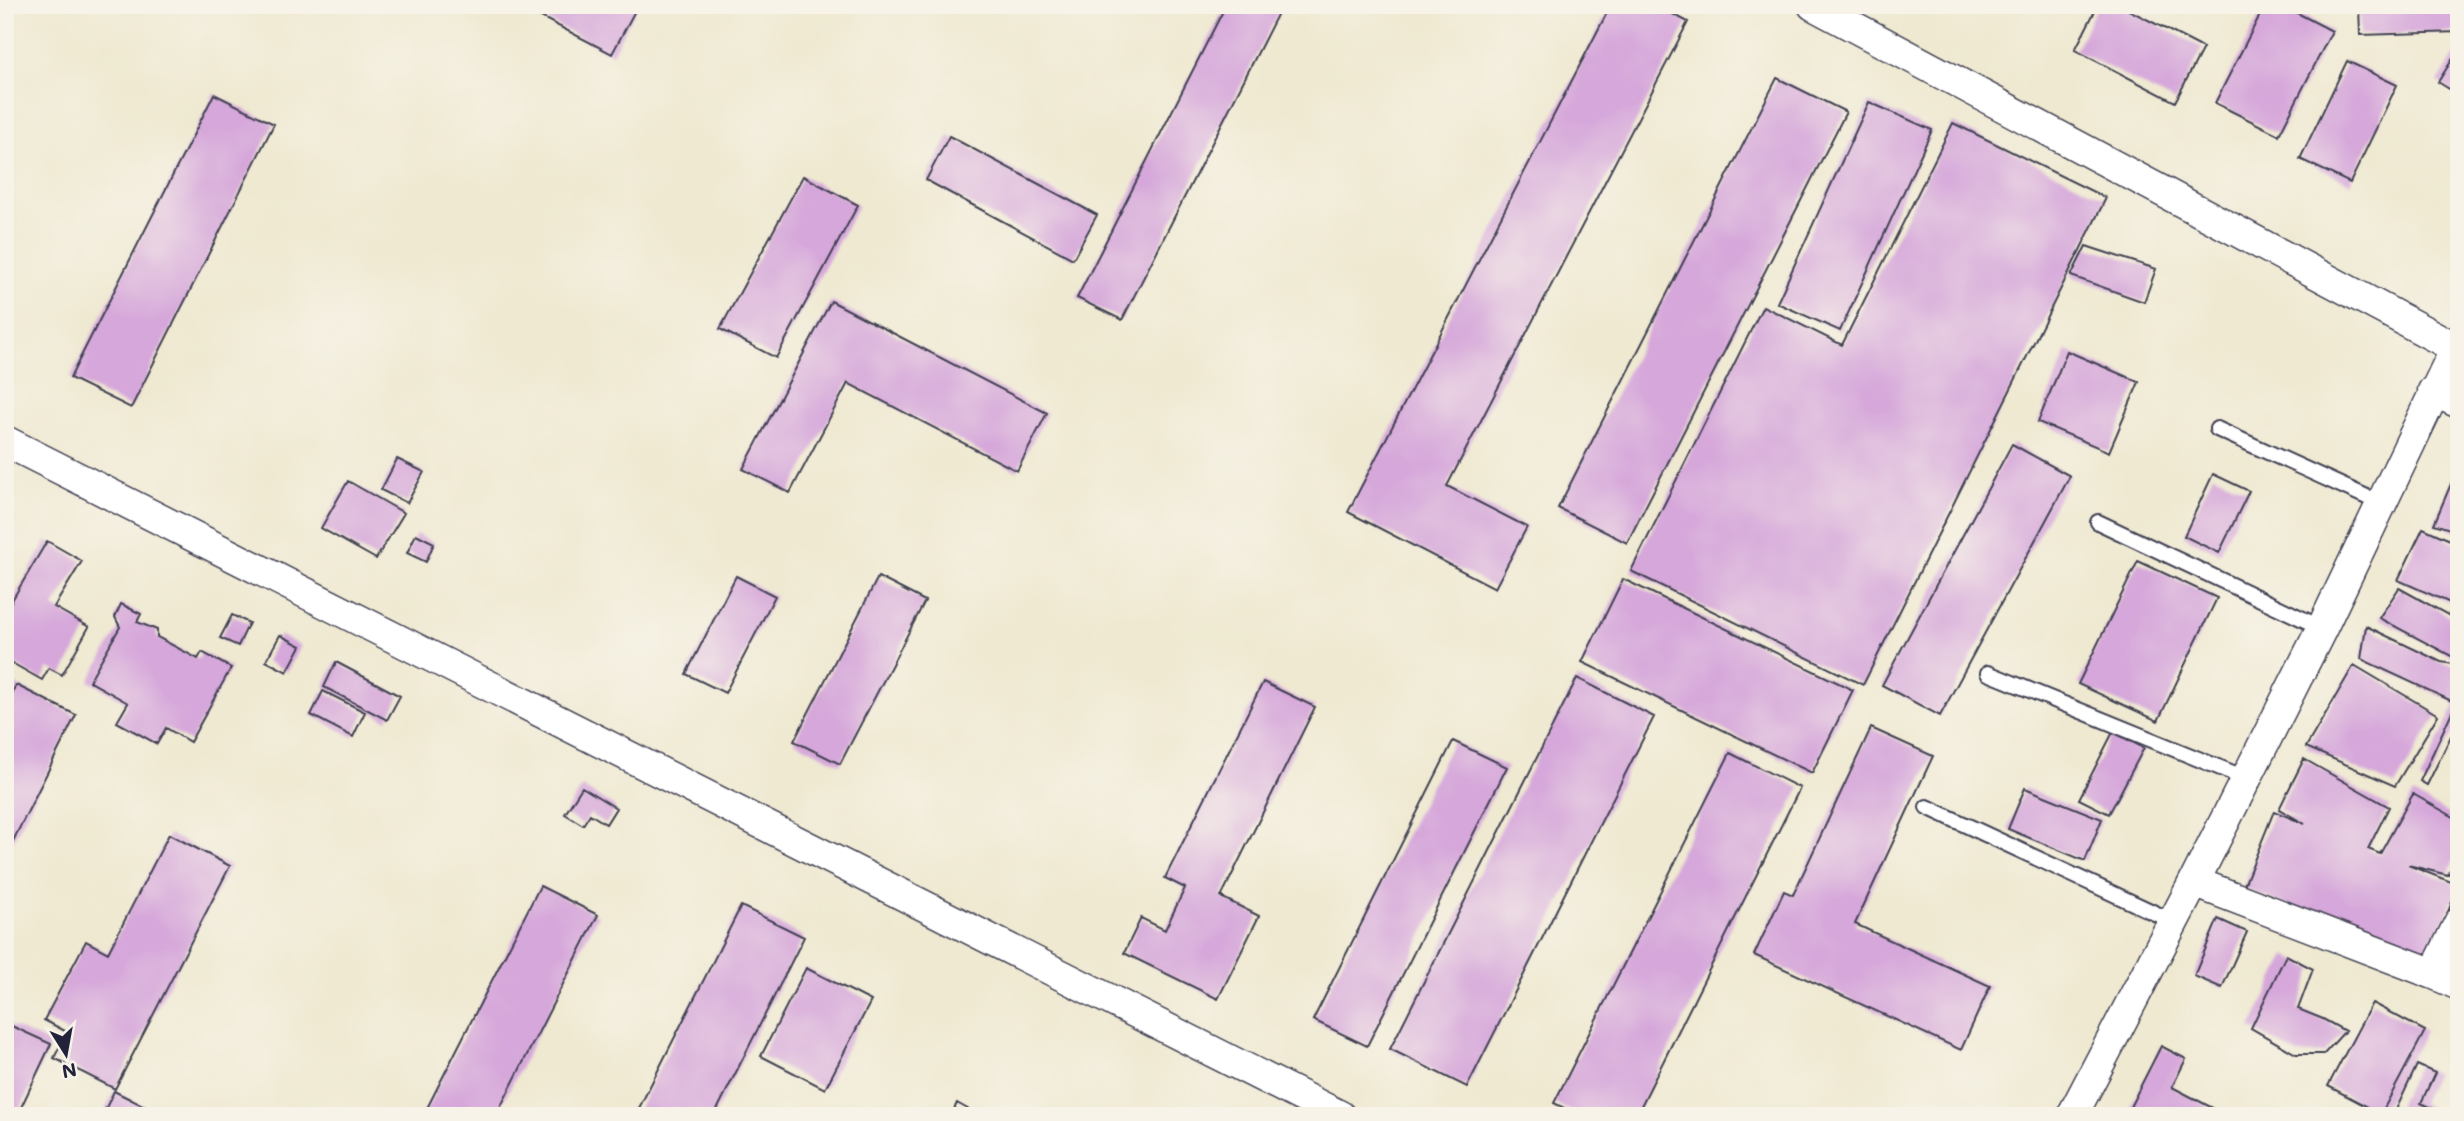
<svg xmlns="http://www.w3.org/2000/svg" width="2464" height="1121" viewBox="0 0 2464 1121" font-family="Mali,sans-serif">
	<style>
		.building { fill: #d6a7da }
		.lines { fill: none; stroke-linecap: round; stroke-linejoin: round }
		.service-casing { stroke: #414052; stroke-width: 18 }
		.minor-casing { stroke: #414052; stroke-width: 33 }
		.service { stroke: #fff; stroke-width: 14 }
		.minor { stroke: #fff; stroke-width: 30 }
	</style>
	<rect width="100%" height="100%" fill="#f7f3e8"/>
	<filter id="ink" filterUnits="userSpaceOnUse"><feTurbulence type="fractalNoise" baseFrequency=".0143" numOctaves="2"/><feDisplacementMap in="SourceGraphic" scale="14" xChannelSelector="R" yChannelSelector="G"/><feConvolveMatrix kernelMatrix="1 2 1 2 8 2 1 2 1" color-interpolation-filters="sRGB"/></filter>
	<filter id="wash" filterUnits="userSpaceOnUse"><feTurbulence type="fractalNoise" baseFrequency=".00686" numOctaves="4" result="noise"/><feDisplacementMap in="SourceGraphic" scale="28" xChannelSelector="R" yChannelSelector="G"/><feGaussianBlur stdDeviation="1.57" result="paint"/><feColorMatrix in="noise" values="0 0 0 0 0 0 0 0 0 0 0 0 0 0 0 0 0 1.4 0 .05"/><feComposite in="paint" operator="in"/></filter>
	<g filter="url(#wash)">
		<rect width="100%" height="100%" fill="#efe9d1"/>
		<g id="blocks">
			<path class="building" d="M518,5H638L612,54Z
				M1226,5H1282L1122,320L1077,298Z
				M1611,5H1656L1688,22L1447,486L1527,527L1495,588L1348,512Z
				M2098,5H2119L2203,48L2175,102L2075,50Z
				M2265,5H2282L2332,31L2279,135L2215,103Z
				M2359,6L2459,10V32L2360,35Z
				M2459,49V95L2438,82Z
				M2347,61L2397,85L2350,183L2300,159Z
				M1777,78L1846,112L1627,543L1558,508Z
				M214,94L274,124L131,408L70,378Z
				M1869,102L1932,130L1840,331L1777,303Z
				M1953,123L2106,198L1863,685L1631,571L1763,306L1842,345Z
				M949,136L1097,215L1073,259L926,180Z
				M803,176L858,205L776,358L720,329Z
				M2086,246L2156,269L2144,302L2071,276Z
				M831,301L1047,413L1017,471L848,383L790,493L743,469Z
				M2067,351L2139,382L2109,452L2038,422Z
				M2012,444L2070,476L1940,716L1882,685Z
				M397,459L424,472L407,503L381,490Z
				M2459,465V532L2434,524Z
				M2213,474L2249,491L2219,553L2184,536Z
				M348,481L404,513L376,559L321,528Z
				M2423,528L2459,544V602L2457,606L2398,580Z
				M416,534L434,543L426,562L407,553Z
				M47,541L82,561L54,607L89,627L62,675L49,668L42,680L5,659V612Z
				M2138,561L2217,598L2158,721L2078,684Z
				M736,576L775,596L725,693L686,674Z
				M878,577L925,601L840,764L794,741Z
				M1623,579L1853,690L1812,773L1582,662Z
				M2399,588L2459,621V649L2453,657L2379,618Z
				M121,604L141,614L137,622L157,630V637L198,659L202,652L231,668L190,742L166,728L157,744L117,722L128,703L89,681L120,627L115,617Z
				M232,615L249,623L238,646L220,638Z
				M2366,626L2441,662L2459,665V734L2453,732L2427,785L2420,781L2456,703L2361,659Z
				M280,635L301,646L287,672L266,661Z
				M336,662L400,696L387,720L324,687Z
				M2354,665L2438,715L2395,786L2306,747Z
				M1577,678L1654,717L1467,1087L1390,1049Z
				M1263,682L1315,707L1221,897L1259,916L1218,999L1124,953L1141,918L1165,930L1185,888L1165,878Z
				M16,685L76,715L5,857V706Z
				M323,691L365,712L353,737L311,715Z
				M1871,728L1933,756L1855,924L1990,986L1961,1050L1754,955L1784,891L1793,895Z
				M2113,732L2144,748L2109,814L2079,799Z
				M1453,741L1507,767L1367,1046L1313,1020Z
				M1730,753L1800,788L1636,1116H1580L1554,1103Z
				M2304,759L2389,807L2368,849L2380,854L2413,794L2459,820V848L2448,875L2408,865L2459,885L2428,961L2243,888L2274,811L2305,824L2279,809Z
				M582,787L616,808L606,824L590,814L583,825L565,814Z
				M2025,788L2102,819L2085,861L2008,829Z
				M169,834L230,866L115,1089L54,1058L67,1032L44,1020L86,941L108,953Z
				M540,886L598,915L496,1116H423Z
				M741,906L804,937L714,1116H635Z
				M2218,919L2247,932L2222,988L2194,976Z
				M2286,955L2313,969L2298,1009L2323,1019L2345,1031L2324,1054H2296L2251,1028Z
				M806,968L871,1001L825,1089L761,1056Z
				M2372,1003L2425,1031L2381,1114L2328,1086Z
				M5,1023L51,1044L17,1116H5Z
				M2161,1046L2186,1059L2172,1087L2228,1116H2148L2130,1107Z
				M2417,1065L2435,1073L2421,1103L2448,1116L2394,1114Z
				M114,1091L164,1116H102Z
				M957,1103L980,1116H951Z"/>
		</g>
	</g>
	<g filter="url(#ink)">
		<use href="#blocks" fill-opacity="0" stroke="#414052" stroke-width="2"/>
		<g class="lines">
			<g class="service-casing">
				<path id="service" d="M2217,429L2380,503
					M2098,522L2322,628
					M1988,673L2245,778
					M1927,807L2174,922"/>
			</g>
			<g class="minor-casing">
				<path id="minor" d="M1813,5L2456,348
					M2433,391L2459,403
					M5,441L1340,1116
					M2194,882L2434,974L2459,985
					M2434,974L2459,923
					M2072,1116L2194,882L2322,628L2459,341"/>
			</g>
			<use href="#service" class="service"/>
			<use href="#minor" class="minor"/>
		</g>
	</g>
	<rect width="2464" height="1121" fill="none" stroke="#f7f3e8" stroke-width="28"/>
	<g transform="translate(66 1054) rotate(169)" stroke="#f7f3e8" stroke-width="5" paint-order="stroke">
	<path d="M0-5L12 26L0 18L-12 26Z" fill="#22223b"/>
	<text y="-10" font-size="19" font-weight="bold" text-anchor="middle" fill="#22223b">N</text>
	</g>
</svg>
